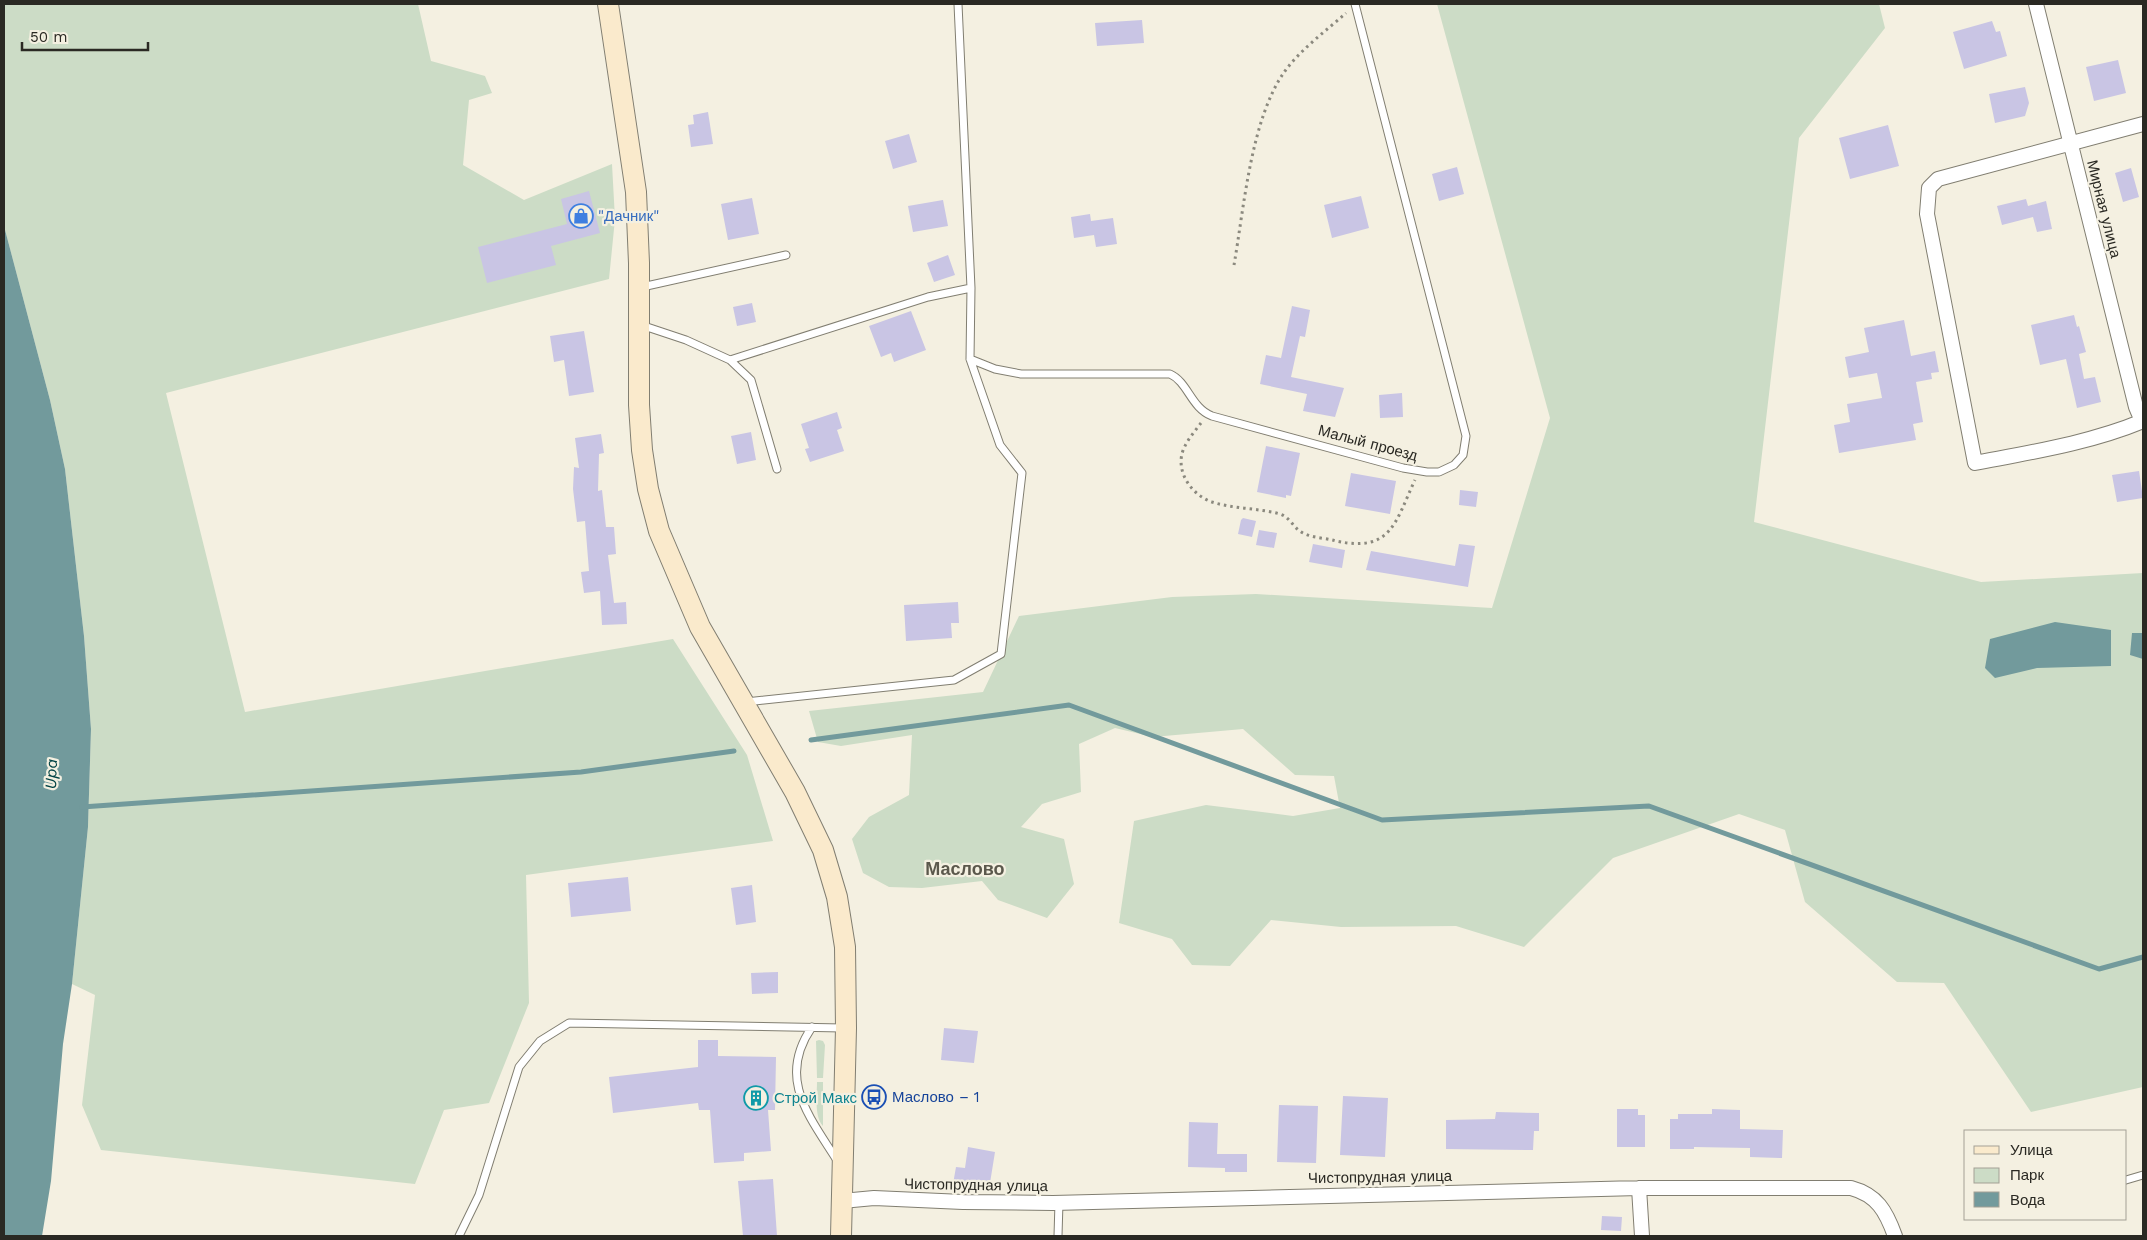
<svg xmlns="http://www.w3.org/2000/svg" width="2147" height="1240" viewBox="0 0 2147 1240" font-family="'Work Sans',sans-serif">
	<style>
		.green { fill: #ccdcc6 }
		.water { fill: #729a9c }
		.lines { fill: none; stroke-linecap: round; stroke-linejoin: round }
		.stream { stroke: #729a9c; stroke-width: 5 }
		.building { fill: #c9c5e4 }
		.service-casing { stroke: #817e71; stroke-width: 9 }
		.minor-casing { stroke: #817e71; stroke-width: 16 }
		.secondary-casing { stroke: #817e71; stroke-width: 22 }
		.path { stroke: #8b897e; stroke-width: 3; stroke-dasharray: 2.5 4; stroke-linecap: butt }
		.service { stroke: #fff; stroke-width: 7 }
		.minor { stroke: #fff; stroke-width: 14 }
		.secondary { stroke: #faeacc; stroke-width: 20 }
		.labels { text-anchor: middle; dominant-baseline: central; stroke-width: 4.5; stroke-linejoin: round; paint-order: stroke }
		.street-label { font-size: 15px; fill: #2a2923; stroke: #f4f0e1 }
		.shop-label { font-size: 15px; fill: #366cbe; stroke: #f4f0e1; text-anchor: start }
		.transit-label { font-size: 15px; fill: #164399; stroke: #f4f0e1; text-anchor: start }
		.culture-label { font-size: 15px; fill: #0d838f; stroke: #f4f0e1; text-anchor: start }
		.water-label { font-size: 16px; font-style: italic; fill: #004244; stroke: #f4f0e1 }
		.quarter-label { font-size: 18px; font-weight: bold; fill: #5b584c; stroke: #f4f0e1 }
	</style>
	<rect width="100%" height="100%" fill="#f4f0e1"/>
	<path class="green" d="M4,4H418L431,61L485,76L492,93L469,100L463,165L524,200L612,164L615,219L609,279L166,393L245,712L673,639L747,755L773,841L526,875L529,1003L489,1103L444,1110L415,1184L101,1150L82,1105L95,995L72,984L88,827L91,729L84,636L65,469L50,400L4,226Z
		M1437,4H1879L1885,28L1799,138L1754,522L1981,582L2143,573V1087L2031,1112L1944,983L1897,982L1805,902L1785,830L1739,814L1613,858L1524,947L1456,926L1341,927L1271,920L1230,966L1192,965L1172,939L1119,923L1134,821L1206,805L1293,816L1340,808L1334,776L1295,775L1243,729L1153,737L1115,728L1079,744L1081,792L1042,804L1021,827L1064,839L1074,884L1047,918L998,900L982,881L922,888L889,887L863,873L852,839L869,817L909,795L912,735L841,746L818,742L809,711L983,692L1019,616L1172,597L1256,594L1492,608L1550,418Z
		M819,1040L823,1041L825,1045L823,1078H817L816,1041Z
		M817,1082H823V1126C814,1117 817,1094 817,1082Z"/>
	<path class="water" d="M4,226L50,400L65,469L84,636L91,729L88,827L72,984L63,1044L51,1181L42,1236H4Z
		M2055,622L2111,630V666L2037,668L1995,678L1985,668L1990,639Z
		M2132,633H2143V659L2130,655Z"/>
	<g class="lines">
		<path class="stream" d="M811,740L1069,705L1382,820L1649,806L2099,969L2143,957
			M82,807L581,772L734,751"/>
	</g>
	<path class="building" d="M1142,20L1144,43L1097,46L1095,23Z
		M1992,21L1996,32L2000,31L2007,56L1964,69L1953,32Z
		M2118,60L2126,93L2094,101L2086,67Z
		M2025,87L2029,103L2025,116L1995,123L1989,94Z
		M708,112L713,144L691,147L688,125L694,124L693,115Z
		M1888,125L1899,166L1850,179L1839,138Z
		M909,134L917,162L893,169L885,141Z
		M1457,167L1464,194L1439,201L1432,174Z
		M2131,168L2139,197L2123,202L2115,173Z
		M589,191L600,233L551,246L556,265L487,283L478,247L567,224L561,199Z
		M1361,196L1369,228L1332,238L1324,205Z
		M752,198L759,234L728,240L721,204Z
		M2026,199L2028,206L2046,201L2052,229L2037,232L2033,217L2002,225L1997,206Z
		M943,200L948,226L913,232L908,206Z
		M1090,214L1091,221L1113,218L1117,244L1096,247L1094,235L1074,238L1071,217Z
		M948,255L955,275L934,282L927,263Z
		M752,303L756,322L737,326L733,307Z
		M1292,306L1310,310L1305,337L1300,336L1291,377L1344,388L1335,417L1303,411L1307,394L1260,384L1266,355L1281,358Z
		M911,311L926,350L894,362L891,353L881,357L869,326Z
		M2074,315L2077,327L2079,326L2086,352L2079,354L2084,379L2095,377L2101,402L2077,408L2066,359L2040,365L2031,325Z
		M1904,320L1911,356L1935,351L1939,372L1931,373L1932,379L1916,382L1923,422L1913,424L1916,440L1839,453L1834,425L1850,422L1847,404L1882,398L1877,373L1849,378L1845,357L1869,352L1864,328Z
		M584,331L594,392L569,396L564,360L554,362L550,336Z
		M1402,393L1403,417L1380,418L1379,395Z
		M837,412L842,428L837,430L844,451L810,462L805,449L809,448L801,424Z
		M751,432L756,460L737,464L731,436Z
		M601,434L604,453L599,454L598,491L602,490L606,527H614L616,554L608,555L614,603L626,602L627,624L602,625L600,591L584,593L581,572L589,571L585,521L577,522L573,489L574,467L579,468L575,438Z
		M1266,446L1300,453L1291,496L1286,495V498L1257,492Z
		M2139,471L2143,498L2117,502L2112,475Z
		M1351,473L1396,481L1390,514L1345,506Z
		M1460,490L1478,492L1476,507L1459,505Z
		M1243,518L1256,521L1252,537L1238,534L1241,520Z
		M1259,530L1277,533L1274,548L1256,545Z
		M1313,544L1345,550L1342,568L1309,562Z
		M1459,544L1475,546L1468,587L1366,570L1371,551L1455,566Z
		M958,602L959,623H951L952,638L906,641L904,605Z
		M628,877L631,911L571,917L568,883Z
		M752,885L756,922L736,925L731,888Z
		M778,972V993L752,994L751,973Z
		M944,1028L978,1031L974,1063L941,1060Z
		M698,1040H718V1056L776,1057L775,1110H768L771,1151L744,1153V1161L714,1163L710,1110H699L698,1103L613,1113L609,1077L698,1067Z
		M1343,1096L1388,1098L1385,1157L1340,1155Z
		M1279,1105L1318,1106L1316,1163L1277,1162Z
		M1617,1109H1638V1115H1645V1147H1617Z
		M1712,1109L1740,1110V1129L1783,1130L1782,1158L1750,1157V1148L1694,1147V1149H1670V1119H1678V1114H1712Z
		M1496,1112L1539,1113V1131H1534L1533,1150L1446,1149V1120L1495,1119Z
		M1189,1122L1218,1123L1217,1154H1247V1172H1225V1168L1188,1167Z
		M968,1147L995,1152L990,1183L968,1180L967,1186L953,1184L956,1167L965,1168Z
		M773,1179L777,1236H743L738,1181Z
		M1602,1216L1622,1217L1621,1231L1601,1230Z"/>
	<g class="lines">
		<g class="service-casing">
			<path id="service" d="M642,287L786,255
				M641,325L686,340L730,360L928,297L971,288
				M970,359L995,369L1021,374H1170C1188,382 1191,408 1212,416L1403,468L1427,472H1439L1454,465L1463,455L1466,436L1355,4
				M730,360L751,380L777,469
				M746,702L954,680L1001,654L1022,473L1000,445L970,359L971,288L958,4
				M812,1027C776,1079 810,1117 838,1162
				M2126,1180L2143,1175
				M459,1236L479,1195L519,1067L540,1041L569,1023L843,1028
				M1058,1236L1059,1202"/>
		</g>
		<g class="minor-casing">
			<path id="minor" d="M2036,4L2136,407L2142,421
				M2143,124L1938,179L1929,188L1927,214L1975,463C2032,452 2090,443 2143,421
				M1639,1188L1642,1236
				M842,1201L874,1198L963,1202L1053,1203L1639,1188H1851C1877,1195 1886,1211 1895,1236"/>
		</g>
		<g class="secondary-casing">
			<path id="secondary" d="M608,4L636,192L639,263V405L642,450L648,489L659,531L700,627L795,792L823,850L837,897L845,947L846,1028L841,1236"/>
		</g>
		<path class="path" d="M1234,265C1244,208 1251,118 1285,71C1301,49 1326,31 1346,13
			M1201,423C1195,431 1188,439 1184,448C1174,470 1191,495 1212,502C1234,509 1258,508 1280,514C1290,517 1294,529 1303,533C1313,538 1326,538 1336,541C1392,553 1395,522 1415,480"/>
		<use href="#service" class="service"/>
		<use href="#minor" class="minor"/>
		<use href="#secondary" class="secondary"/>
	</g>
	<defs>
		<g id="shop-ring" transform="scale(1.25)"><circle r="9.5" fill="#f4f0e1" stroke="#3f7fe0" stroke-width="1.5"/><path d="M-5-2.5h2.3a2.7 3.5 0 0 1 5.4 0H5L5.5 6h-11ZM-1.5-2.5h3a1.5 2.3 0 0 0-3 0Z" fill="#3f7fe0"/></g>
		<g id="bus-ring" transform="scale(1.25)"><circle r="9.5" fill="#f4f0e1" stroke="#1a4fb4" stroke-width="1.5"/><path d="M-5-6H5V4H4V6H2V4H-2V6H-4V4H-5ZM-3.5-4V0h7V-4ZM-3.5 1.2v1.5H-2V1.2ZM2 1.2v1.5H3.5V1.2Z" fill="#1a4fb4"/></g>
		<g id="building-ring" transform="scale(1.25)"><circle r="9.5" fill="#f4f0e1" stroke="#0f9aa8" stroke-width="1.5"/><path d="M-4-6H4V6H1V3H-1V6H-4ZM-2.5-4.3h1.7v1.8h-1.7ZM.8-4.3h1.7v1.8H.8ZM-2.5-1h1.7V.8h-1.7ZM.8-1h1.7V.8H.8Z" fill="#0f9aa8"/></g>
	</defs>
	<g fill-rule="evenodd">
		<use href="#shop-ring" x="581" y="216"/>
		<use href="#bus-ring" x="874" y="1097"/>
		<use href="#building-ring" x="756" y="1098"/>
	</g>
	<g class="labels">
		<g class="street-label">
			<text transform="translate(2104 209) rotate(76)">Мирная улица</text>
			<text transform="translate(1368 443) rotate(15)">Малый проезд</text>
			<text transform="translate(1380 1177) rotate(-1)">Чистопрудная улица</text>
			<text transform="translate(976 1185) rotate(1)">Чистопрудная улица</text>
		</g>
		<g class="shop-label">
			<text x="598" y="216">"Дачник"</text>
		</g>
		<g class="transit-label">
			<text x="892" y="1097">Маслово – 1</text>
		</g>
		<g class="culture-label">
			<text x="774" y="1098">Строй Макс</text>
		</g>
		<g class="water-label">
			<text transform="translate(51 774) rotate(-88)">Upa</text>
		</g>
		<g class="quarter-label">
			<text x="965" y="868">Маслово</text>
		</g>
	</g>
	<rect width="2147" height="1240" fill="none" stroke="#2a2923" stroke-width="10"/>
	<rect x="1964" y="1130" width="162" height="90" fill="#f4f0e1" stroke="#a3a095"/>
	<rect x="1974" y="1146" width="25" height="8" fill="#faeacc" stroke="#a3a095"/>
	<text x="2010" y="1155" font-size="15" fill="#2a2923">Улица</text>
	<rect x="1974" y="1168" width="25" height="15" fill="#ccdcc6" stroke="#a3a095"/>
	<text x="2010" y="1180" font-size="15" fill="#2a2923">Парк</text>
	<rect x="1974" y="1192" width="25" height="15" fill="#729a9c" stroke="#a3a095"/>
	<text x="2010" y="1205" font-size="15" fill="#2a2923">Вода</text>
	<path d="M22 42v8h126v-8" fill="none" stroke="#2a2923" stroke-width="2.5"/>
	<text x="30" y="42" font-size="15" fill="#2a2923" stroke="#f4f0e1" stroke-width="4" paint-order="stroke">50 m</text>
</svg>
